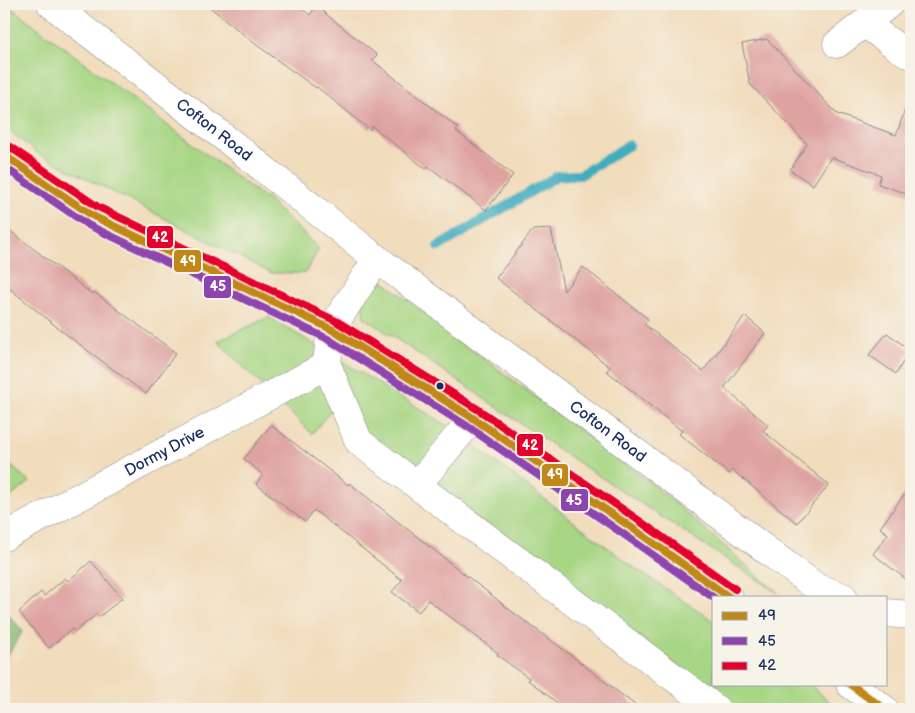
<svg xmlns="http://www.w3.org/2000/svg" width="915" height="713" viewBox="0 0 915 713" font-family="'Balsamiq Sans',sans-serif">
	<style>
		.green { fill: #a7d684; stroke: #618271 }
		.forest { fill: #85b772; stroke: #507368 }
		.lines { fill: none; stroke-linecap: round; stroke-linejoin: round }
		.stream { stroke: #3facbe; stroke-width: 10 }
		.building { fill: #dea2a0 }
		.street-casing { stroke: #86868c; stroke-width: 29 }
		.secondary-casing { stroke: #86868c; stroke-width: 29 }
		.street { stroke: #fff; stroke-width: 28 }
		.secondary { stroke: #fff; stroke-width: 28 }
		.bus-1-casing { stroke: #f7f3e8; stroke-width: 11 }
		.bus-2-casing { stroke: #f7f3e8; stroke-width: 11 }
		.bus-3-casing { stroke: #f7f3e8; stroke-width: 11 }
		.bus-1 { stroke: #c08818; stroke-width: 8 }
		.bus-2 { stroke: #8e44ad; stroke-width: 8 }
		.bus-3 { stroke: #e4002b; stroke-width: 8 }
		.bus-dot { fill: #1b2f5e; stroke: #f7f3e8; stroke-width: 2 }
		.labels { text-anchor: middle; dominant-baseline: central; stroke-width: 4; stroke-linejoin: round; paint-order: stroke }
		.street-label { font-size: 16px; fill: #1b2f5e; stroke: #f7f3e8 }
		.line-badge { stroke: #f7f3e8; stroke-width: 2 }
		.badge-label { font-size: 14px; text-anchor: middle; font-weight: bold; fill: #fff }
	</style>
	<rect width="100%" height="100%" fill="#f7f3e8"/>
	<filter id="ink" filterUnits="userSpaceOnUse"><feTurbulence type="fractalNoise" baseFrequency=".02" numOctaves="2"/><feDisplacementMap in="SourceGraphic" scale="10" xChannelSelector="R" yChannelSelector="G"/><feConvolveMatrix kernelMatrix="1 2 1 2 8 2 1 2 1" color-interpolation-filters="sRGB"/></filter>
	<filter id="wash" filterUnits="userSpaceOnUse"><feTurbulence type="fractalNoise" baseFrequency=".0096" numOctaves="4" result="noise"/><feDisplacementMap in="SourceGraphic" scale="20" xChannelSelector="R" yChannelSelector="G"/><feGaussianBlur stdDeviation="1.12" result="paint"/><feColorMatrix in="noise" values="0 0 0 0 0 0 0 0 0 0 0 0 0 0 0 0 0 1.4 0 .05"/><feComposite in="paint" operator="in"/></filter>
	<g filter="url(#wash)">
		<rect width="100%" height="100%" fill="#f1dcbb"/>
		<path class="green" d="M4,4H6L270,202L319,249L305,273H271L39,154L4,127Z
			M384,282L460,341L655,486L778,593L573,459L364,317L362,298L373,286Z
			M269,317L448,426L636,569L714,621V684H808L815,689L838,709H735L633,632L330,411L312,434L217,341Z
			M4,460L30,482L4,502Z"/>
		<path class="forest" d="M4,610L23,631L4,661Z"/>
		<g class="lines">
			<path class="stream" d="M438,247L557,176L580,175L629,145"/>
		</g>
		<g id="blocks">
			<path class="building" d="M206,4H295L310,15L316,6L377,55L372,60L458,128L456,131L513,175L486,210L428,166L426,169L372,126L370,130L317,87L316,88L258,46Z
				M767,39L837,114L896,135L908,102H911V195L878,184L881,175L831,157L813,185L790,170L807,144L750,84L742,44Z
				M4,226L92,294L94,292L176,353L146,394L63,332L4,284Z
				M551,229L564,291L583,267L648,319L644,324L703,371L745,316L765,333L724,388L768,425L763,431L829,485L797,523L732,470L729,474L679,434L682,431L607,371L610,367L496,278L533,230Z
				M887,333L910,350L896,374L869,355Z
				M271,425L348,485L349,483L463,573L514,613L572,656L640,709H565L528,680L529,678L497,655L498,653L428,600L419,612L392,592L402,580L314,510L305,522L256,484L263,475L244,459Z
				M911,485V583L873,554L888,534L880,528Z
				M91,561L122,598L99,617L97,614L75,632L72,629L49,648L19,612L41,592L44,596L65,578L68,581Z"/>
		</g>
	</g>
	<g filter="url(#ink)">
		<use href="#blocks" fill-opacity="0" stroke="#86868c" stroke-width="1"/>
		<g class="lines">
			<g class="street-casing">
				<g id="street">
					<path id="s1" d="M51,4L225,138L377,259L816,587L843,597"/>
					<path d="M864,23L897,47L911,55"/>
					<path d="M837,44L889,4"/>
					<path d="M377,259L331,329L329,344L327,365L359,442L716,709"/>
					<path d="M417,485L473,418"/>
					<path id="s2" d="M4,537L327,365"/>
					<path d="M886,613L911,615"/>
				</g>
			</g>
			<g class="secondary-casing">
				<path id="secondary" d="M4,155L93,216L331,329L473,418L635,530L729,597
					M850,684L884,709"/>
			</g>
			<use href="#street" class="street"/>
			<use href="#secondary" class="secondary"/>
			<g class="bus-1-casing">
				<path id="bus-1" d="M4,155L93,216L331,329L473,418L635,530L729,597
					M850,684L884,709"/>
			</g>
			<g class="bus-2-casing">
				<path id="bus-2" d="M4,167L88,225L326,338L467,426L629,538L714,598"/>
			</g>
			<g class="bus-3-casing">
				<path id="bus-3" d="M10,147L98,207L336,321L479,410L641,522L735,589"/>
			</g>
			<use href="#bus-1" class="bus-1"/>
			<use href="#bus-2" class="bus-2"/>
			<use href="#bus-3" class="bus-3"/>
		</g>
	</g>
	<circle class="bus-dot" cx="440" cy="386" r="4.5"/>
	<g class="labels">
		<g class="street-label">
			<text stroke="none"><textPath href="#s1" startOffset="206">Cofton Road</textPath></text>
			<text stroke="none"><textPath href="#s1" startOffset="702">Cofton Road</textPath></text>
			<text stroke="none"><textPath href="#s2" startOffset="182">Dormy Drive</textPath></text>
		</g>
	</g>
	<g class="line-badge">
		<rect x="146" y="225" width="28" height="24" rx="5" fill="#e4002b"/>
		<rect x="173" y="249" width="29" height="24" rx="5" fill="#c08818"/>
		<rect x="203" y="275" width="29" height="24" rx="5" fill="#8e44ad"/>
		<rect x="516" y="433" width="28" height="24" rx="5" fill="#e4002b"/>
		<rect x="541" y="463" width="28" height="24" rx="5" fill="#c08818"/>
		<rect x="560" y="488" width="29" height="24" rx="5" fill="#8e44ad"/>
	</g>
	<g class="badge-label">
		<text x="160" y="242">42</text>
		<text x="188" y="266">49</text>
		<text x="218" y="291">45</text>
		<text x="530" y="450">42</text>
		<text x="555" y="479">49</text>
		<text x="574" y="505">45</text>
	</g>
	<rect width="915" height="713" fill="none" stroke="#f7f3e8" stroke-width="20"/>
	<rect x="712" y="596" width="175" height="90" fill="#f7f3e8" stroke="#9fa5b1"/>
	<rect x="722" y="612" width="25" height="8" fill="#c08818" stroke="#9fa5b1"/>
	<text x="758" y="620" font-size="15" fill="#1b2f5e">49</text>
	<rect x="722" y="637" width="25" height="8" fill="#8e44ad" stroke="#9fa5b1"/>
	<text x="758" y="646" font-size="15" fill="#1b2f5e">45</text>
	<rect x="722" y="662" width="25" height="8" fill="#e4002b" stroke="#9fa5b1"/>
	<text x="758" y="670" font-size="15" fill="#1b2f5e">42</text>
</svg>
